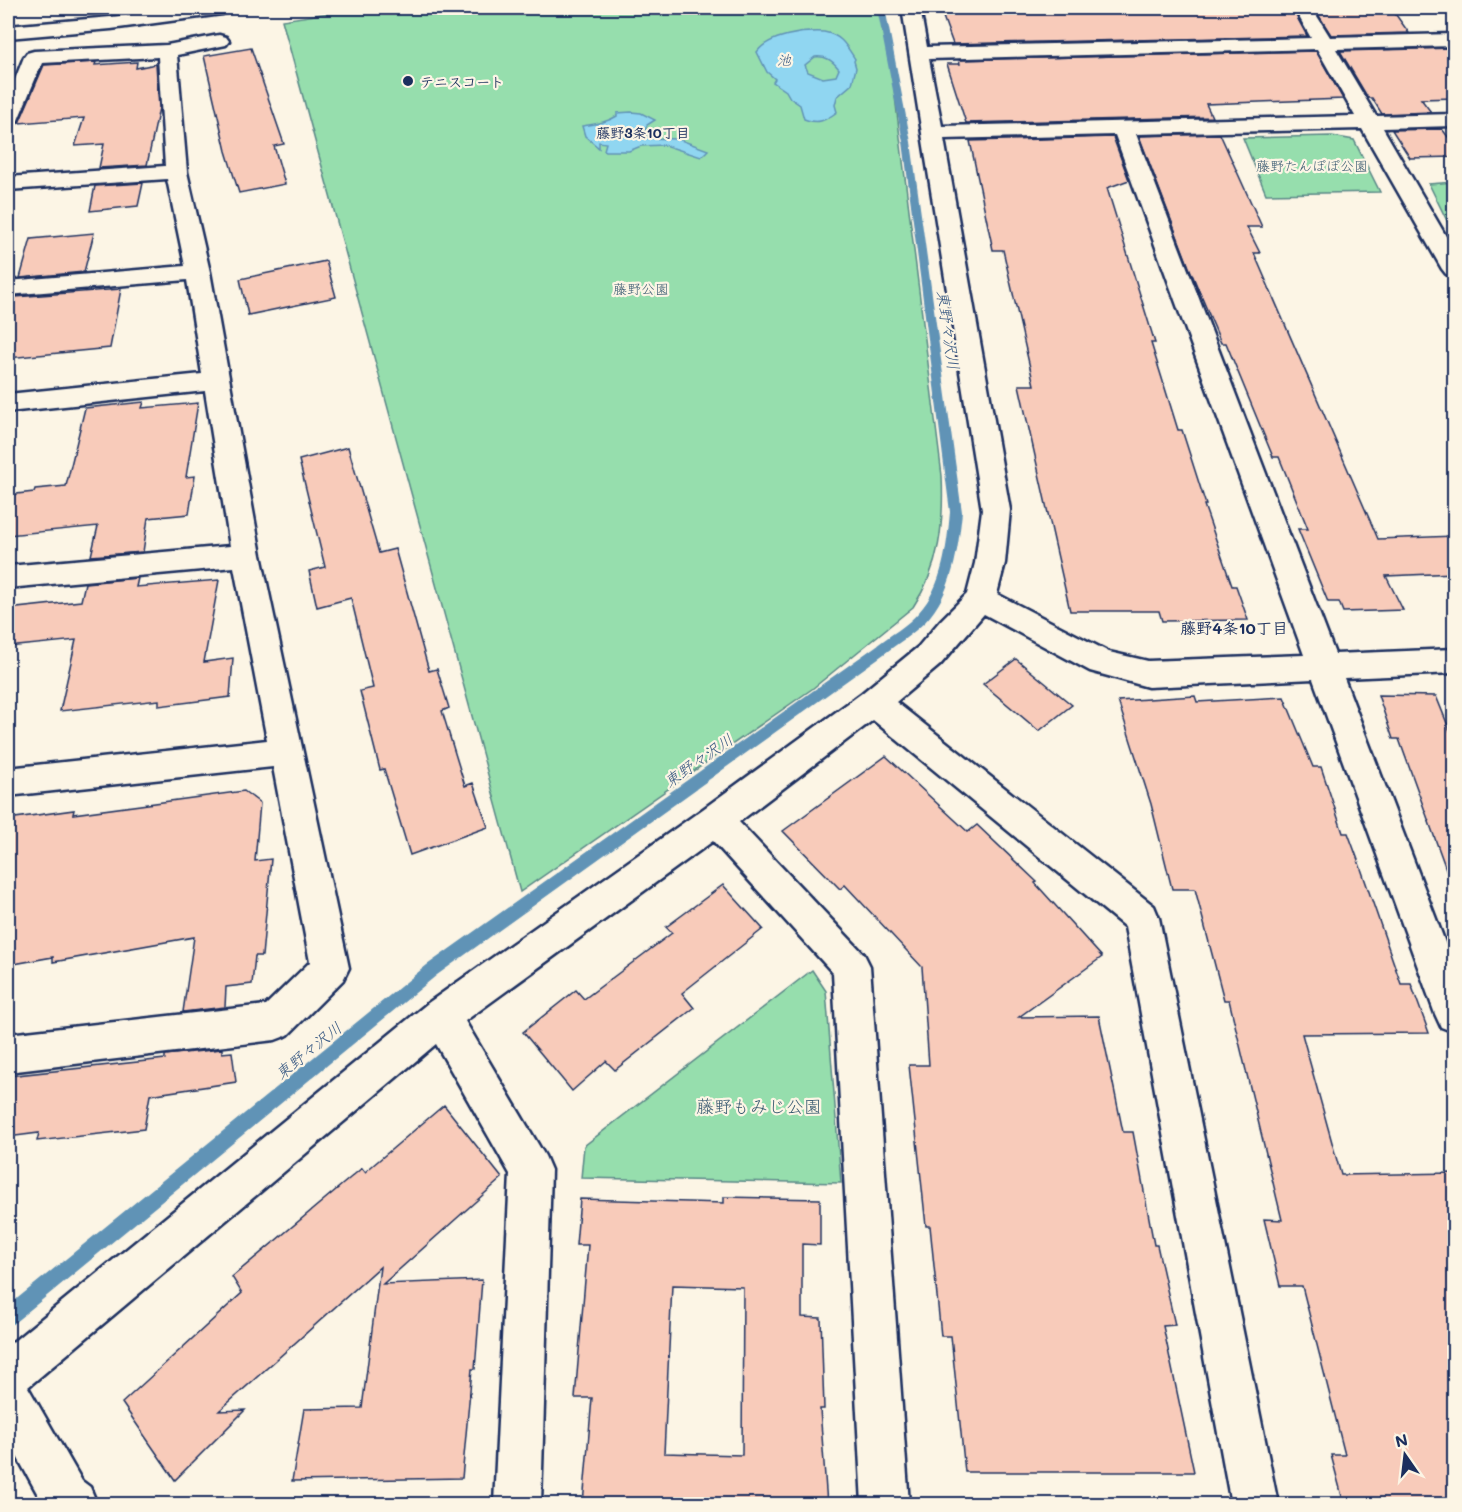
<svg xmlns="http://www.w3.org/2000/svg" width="1462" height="1512" viewBox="0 0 1462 1512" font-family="Mali,'Klee One',sans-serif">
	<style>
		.green { fill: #96dead; stroke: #588686; stroke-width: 1.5 }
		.water { fill: #90d6f1; stroke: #6193b6; stroke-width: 1.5; fill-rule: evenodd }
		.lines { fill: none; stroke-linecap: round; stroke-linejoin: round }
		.stream { fill: #6193b6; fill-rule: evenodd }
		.building { fill: #f8cbba; stroke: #1b2f5e; stroke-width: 1.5; fill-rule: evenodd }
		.minor-casing { stroke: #1b2f5e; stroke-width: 5 }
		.trunk-casing { stroke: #1b2f5e; stroke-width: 5 }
		.minor { fill: #fcf5e5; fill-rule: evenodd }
		.trunk { fill: #fcf5e5; fill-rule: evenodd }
		.poi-dot { fill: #1b2f5e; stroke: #fcf5e5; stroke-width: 2 }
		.labels { text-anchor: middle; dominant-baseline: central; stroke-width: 4.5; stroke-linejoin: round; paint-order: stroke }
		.far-water-label { font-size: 14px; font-style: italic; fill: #385983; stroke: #fcf5e5 }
		.far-poi-label { font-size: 14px; font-weight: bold; fill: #1b2f5e; stroke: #fcf5e5; text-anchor: start }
		.far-neighbourhood-label { font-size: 14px; font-weight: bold; fill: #1b2f5e; stroke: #fcf5e5 }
		.far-park-label { font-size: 14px; fill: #3a5b72; stroke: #fcf5e5 }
		.water-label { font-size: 16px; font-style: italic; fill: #385983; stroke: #fcf5e5 }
		.neighbourhood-label { font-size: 16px; font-weight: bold; fill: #1b2f5e; stroke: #fcf5e5 }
		.near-park-label { font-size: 18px; fill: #3a5b72; stroke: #fcf5e5 }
	</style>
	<rect width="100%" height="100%" fill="#fcf5e5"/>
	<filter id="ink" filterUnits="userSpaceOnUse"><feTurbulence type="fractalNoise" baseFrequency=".0167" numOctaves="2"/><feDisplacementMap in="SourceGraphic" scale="12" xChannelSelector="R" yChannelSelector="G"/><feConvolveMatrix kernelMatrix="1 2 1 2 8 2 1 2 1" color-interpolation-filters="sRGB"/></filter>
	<g filter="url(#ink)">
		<path class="green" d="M362,8H884L942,476C944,524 940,567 913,607L812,689L520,892L282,20Z
			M1332,136L1354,140L1380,192L1266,194L1243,138Z
			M1454,182V230L1452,231L1429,184Z
			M812,970L826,991L841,1183L581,1178L584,1146Z"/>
		<path class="water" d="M824,32C841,35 846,45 855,59L854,61L856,68L852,84L837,97L835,105L837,112C826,120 818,125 804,119L800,105L790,98L786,91L773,82L775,79L767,72L757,52C769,35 804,31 824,32ZM815,57C826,56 832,60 839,69L836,76L823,78L808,72L805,65Z
			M631,112L641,113L655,120L647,125L645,131L648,138L678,139L708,150L701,157L664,145L641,146L629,151H606L604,150L606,143L599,142V148L585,136L582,126C594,124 606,123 617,116V113Z"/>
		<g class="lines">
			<path class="stream" d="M877,8H885L911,142L962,512C958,550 953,593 925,622C913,634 898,643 884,654L437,975L14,1323L8,1326V1306L427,965L876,646C890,635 907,626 919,612C943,586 947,546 950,512L903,142Z"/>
		</g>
		<path class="building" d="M1146,8H1292L1307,36L953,44L942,14Z
			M1314,8H1391L1409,33L1331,35Z
			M251,48L284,144L274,146L285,184L239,193L226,151L204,56Z
			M1455,48V98L1421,99L1431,112L1382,114L1372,98H1368L1340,51Z
			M1316,51L1343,99L1206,104L1212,117L966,123L947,64H960L959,60Z
			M96,62L95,65L137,62L136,68L156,64L159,108L147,165L99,168L104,144L75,146L84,118L19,123L44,65Z
			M1442,129L1455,146V157L1410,158L1392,130Z
			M1220,134L1262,227H1247L1260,253H1254L1378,539L1455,536V573L1386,576L1403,610L1343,612L1339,602H1328L1298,529H1308L1279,457H1273L1226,343H1221L1189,267L1139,136Z
			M1113,137L1129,180L1107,188L1155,343H1151L1178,430H1182L1206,505H1204L1232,586H1236L1248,620L1162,621L1159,611H1070L1019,385H1034L1003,250H993L970,141Z
			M143,183L138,206L90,211L95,186Z
			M94,233L84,272L20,278L31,239Z
			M326,261L336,297L248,315L240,279Z
			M121,289L110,348L8,358V322L15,297Z
			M144,402L142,408L198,403L186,477L195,476L189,514L148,518L143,552L91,556L98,526L8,535V495L34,492L35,489L66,486L85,408Z
			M348,447L379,553L395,549L429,671L437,669L449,708L442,711L465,786L473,783L488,827L410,855L384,769L380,770L360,691L373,688L351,598L317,607L309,571L325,567L299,460Z
			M138,578L136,587L219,580L204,662L233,658L230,697L159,706V700L60,711L76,640L8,647V609L81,601L85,583Z
			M1016,659L1072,705L1039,731L983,684Z
			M1378,695L1436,696L1455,743V880H1450L1399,739H1393Z
			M1195,696L1197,702L1284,697L1313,767H1321L1343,833H1348L1358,860L1401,984H1411L1429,1033L1302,1034L1341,1175L1455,1173V1504H1344L1331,1455H1345L1302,1286H1280L1264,1219L1282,1220L1229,1000H1224L1195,889H1172L1151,804L1118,701Z
			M886,756L968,832L977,825L1037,882L1035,883L1102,957L1019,1017L1099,1016L1123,1132H1133L1154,1245H1157L1175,1325L1163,1326L1194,1472H965L951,1336H941L930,1226H926L909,1065H929L922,967L845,885L840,889L783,831Z
			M244,791L260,803L255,861L271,859L262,956H255L252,984L226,987L225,1007L183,1012L194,937L53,962V957L8,965V819L74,810L73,814Z
			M723,885L763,929L682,993L694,1008L615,1070L606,1061L572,1091L523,1032L576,990L584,999L672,933L666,927Z
			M222,1049V1053L232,1052L236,1082L150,1095L144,1129L37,1141L39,1133L8,1137V1076L165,1059V1055Z
			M444,1105L502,1178L383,1284L482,1280L475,1369H472L462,1478L292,1481L304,1409L362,1408L380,1267L219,1411L245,1410L175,1480L122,1403L242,1293L232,1277L362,1168L365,1172Z
			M724,1197L820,1199V1245L802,1244V1317L821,1318L824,1409H820L827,1504H583L592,1398H575L588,1245H576L580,1199L724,1203ZM672,1285L743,1287L742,1455L664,1453Z"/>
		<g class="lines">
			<g class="minor-casing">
				<path id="minor" d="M902,8H920L927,47L1311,38L1294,8H1312L1330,37L1454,34V46L1336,49L1376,116L1454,114V126L1383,128L1454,250V276L1446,274L1442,269L1362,129L1136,134L1335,654L1454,649V673L1344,678L1454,966V1032L1441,1027L1435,1014L1313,679L1148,687L1090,671L984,614L940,665L896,702L1154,906L1159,918L1278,1504H1231L1125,927L873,720L739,822L864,954L870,966L909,1504H862L833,973L713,841L465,1021L545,1156L551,1170L541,1504H494L510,1174L436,1044L28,1387L82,1481L90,1487L97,1504H43L8,1440V1346L428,1003L703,809L862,693L918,647L940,621L967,594L975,563L982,510ZM1317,49L1355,116L942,126L929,59ZM1115,135L1304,655L1148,661L1109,652L997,594L1005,563L1010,510L944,139Z
					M219,35L226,37L229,41L226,45L177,55L187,172L210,272L261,555L349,968L343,980L288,1035L275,1040L8,1072V1034L266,1005L310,962L273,767L8,796V768L267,740L234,567L8,588V566L230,546L205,391L8,412V394L202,374L187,280L8,295V281L185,266L167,179L8,190V177L165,166L158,57L42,63L18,120L15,124L8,126V97L24,57L27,53L34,51L167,45Z"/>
			</g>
			<g class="trunk-casing">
				<path id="trunk" d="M184,8H231L229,12L222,14L111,29L8,38V26L111,17Z"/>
			</g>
			<use href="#minor" class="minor"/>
			<use href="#trunk" class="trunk"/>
		</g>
	</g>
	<circle class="poi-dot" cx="408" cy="81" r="6"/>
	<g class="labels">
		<g class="far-water-label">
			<text x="784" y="59">池</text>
		</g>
		<g class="far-poi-label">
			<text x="420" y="81">テニスコート</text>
		</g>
		<g class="far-neighbourhood-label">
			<text x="643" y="132">藤野3条10丁目</text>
		</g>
		<g class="far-park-label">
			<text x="1312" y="165">藤野たんぽぽ公園</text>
			<text x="641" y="288">藤野公園</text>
		</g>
		<g class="water-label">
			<text transform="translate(949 330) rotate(82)">東野々沢川</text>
			<text transform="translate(698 760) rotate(-35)">東野々沢川</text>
			<text transform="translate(308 1050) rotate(-39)">東野々沢川</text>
		</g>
		<g class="neighbourhood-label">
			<text x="1234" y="627">藤野4条10丁目</text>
		</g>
		<g class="near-park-label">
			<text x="759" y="1106">藤野もみじ公園</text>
		</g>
	</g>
	<rect width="1462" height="1512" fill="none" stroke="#fcf5e5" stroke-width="30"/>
	<rect x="15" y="15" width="1432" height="1482" fill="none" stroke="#1b2f5e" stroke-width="2" filter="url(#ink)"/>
	<g transform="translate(1405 1455) rotate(346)" stroke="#fcf5e5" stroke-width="4.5" paint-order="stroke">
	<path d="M0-4.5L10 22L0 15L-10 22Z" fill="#1b2f5e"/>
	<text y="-9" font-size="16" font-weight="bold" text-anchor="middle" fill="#1b2f5e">N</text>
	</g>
</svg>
